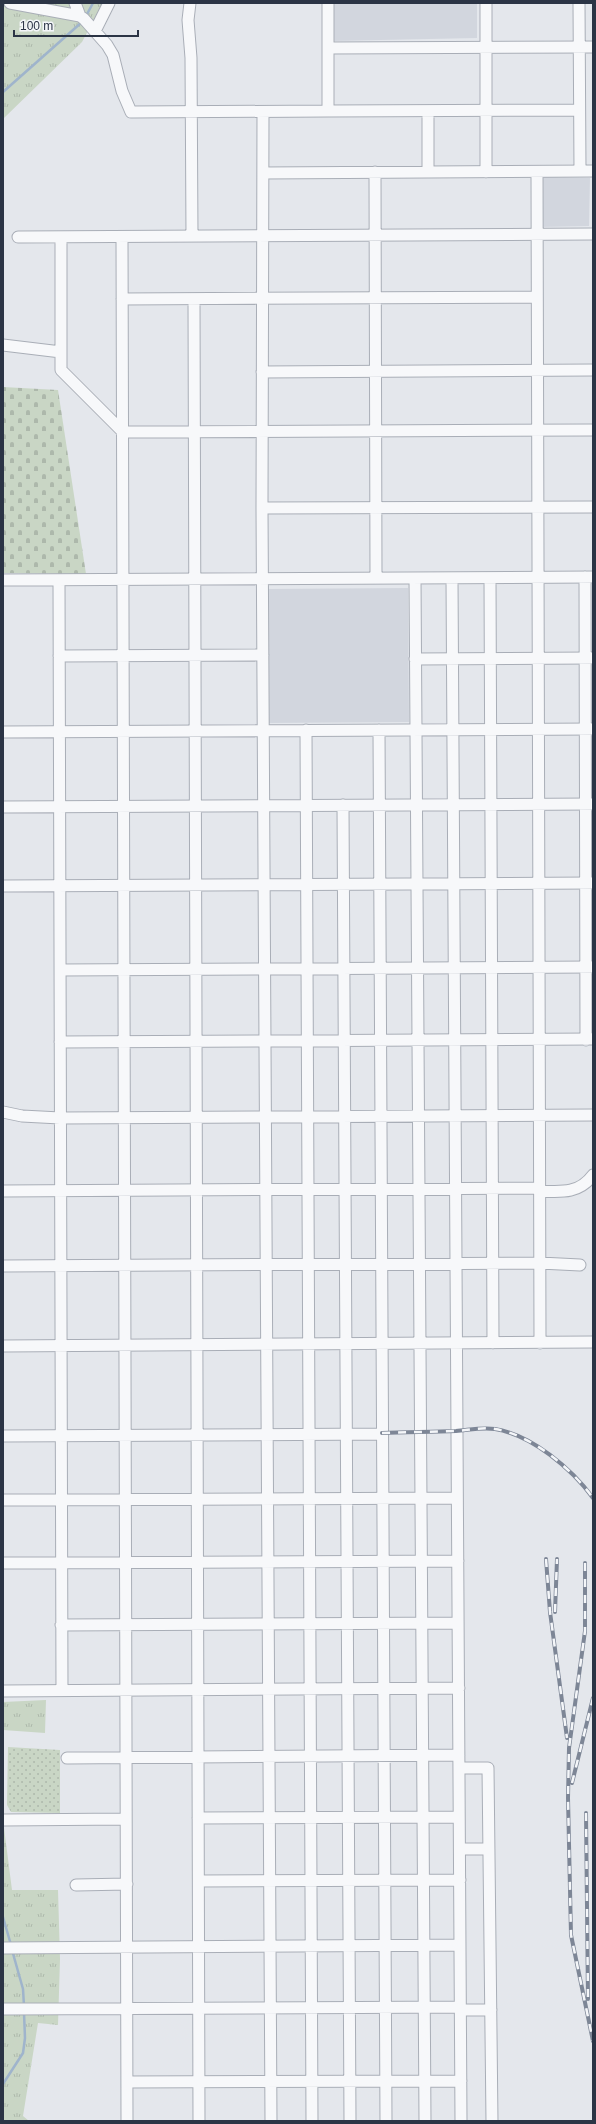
<svg xmlns="http://www.w3.org/2000/svg" width="596" height="2124" viewBox="0 0 596 2124" font-family="Helvetica,sans-serif">
	<style>
		.built { fill: #d2d6de }
		.grass { fill: url(#grass-tufts) }
		.cemetery { fill: url(#cemetery-stones) }
		.garden { fill: url(#garden-dots) }
		.lines { fill: none; stroke-linecap: round; stroke-linejoin: round }
		.stream { stroke: #9fb4cc; stroke-width: 2.5 }
		.minor-casing { stroke: #a9aeb7; stroke-width: 13 }
		.minor { stroke: #f7f8fa; stroke-width: 11 }
		.rail-casing { stroke: #7d8696; stroke-width: 4 }
		.rail { stroke: #f4f6f9; stroke-width: 2.5; stroke-dasharray: 8; stroke-linecap: butt }
	</style>
	<defs>
		<pattern id="grass-tufts" width="24" height="20" patternUnits="userSpaceOnUse"><rect width="24" height="20" fill="#c9d6c5"/><path d="M3 7l-1-3M5 7V3M7 7l1-3M15 17l-1-3M17 17v-4M19 17l1-3" fill="none" stroke="#adb8ab"/></pattern>
		<pattern id="cemetery-stones" width="16" height="16" patternUnits="userSpaceOnUse"><rect width="16" height="16" fill="#c9d6c5"/><path d="M2 7V4a2 2 0 0 1 4 0v3zM10 15v-3a2 2 0 0 1 4 0v3z" fill="#adb8ab"/></pattern>
		<pattern id="garden-dots" width="8" height="8" patternUnits="userSpaceOnUse"><rect width="8" height="8" fill="#c9d6c5"/><path d="M2 2h.1M6 6h.1" fill="none" stroke="#adb8ab" stroke-width="1.8" stroke-linecap="round"/></pattern>
	</defs>
	<rect width="100%" height="100%" fill="#e4e7ec"/>
	<path class="built" d="M333,3H477V38L333,41Z
		M539,177L590,178L589,226L538,227Z
		M408,588L409,722L266,723V589Z"/>
	<path class="grass" d="M3,3H103L82,42L3,119Z
		M46,1700L45,1733L3,1730V1702Z
		M3,1820L12,1890H58L60,1959L58,2025L38,2023L23,2116L29,2121H3Z"/>
	<path class="cemetery" d="M3,387L58,390L86,574L3,573Z"/>
	<path class="garden" d="M8,1747L60,1750V1813L11,1812L7,1805Z"/>
	<g class="lines">
		<path class="stream" d="M86,16L93,3
			M3,92L82,22
			M3,1917L11,1945
			M12,1950L23,1989L24,2006
			M3,2084L23,2053L25,2038L24,2013"/>
		<g class="minor-casing">
			<path id="minor" d="M10,3L80,16L84,19L107,45L113,55L122,91L131,112L328,111V3
				M75,3L80,16
				M190,3L188,20L191,58L192,236
				M486,3V172
				M579,3L580,171
				M95,31L109,3
				M328,48L593,47
				M328,111L579,110
				M428,111V172
				M263,112L262,508L271,2121
				M375,172L376,578
				M537,172L540,1343
				M263,173L593,171
				M18,237L593,234
				M61,237V370L123,432L593,430
				M122,237L127,2121
				M122,299L537,297
				M194,299L199,2121
				M3,345L61,352
				M262,372L593,370
				M262,508L593,507
				M585,577L586,1040
				M415,578L425,2121
				M452,578L461,2121
				M490,578L493,1343
				M3,580L593,577
				M59,580L62,1690
				M59,656L263,655
				M415,659L593,658
				M306,730L312,2121
				M379,730L386,2121
				M3,732L593,729
				M343,805L350,2121
				M3,807L593,804
				M3,886L593,883
				M60,970L593,967
				M60,1042L593,1039
				M3,1112L22,1116L60,1118L593,1115
				M3,1191L540,1188
				M540,1191C561,1192 579,1194 593,1175
				M3,1266L540,1263L580,1265
				M3,1346L593,1342
				M3,1436L382,1434
				M3,1500L457,1498
				M3,1563L458,1561
				M61,1625L458,1623
				M3,1691L459,1688
				M67,1758L459,1755
				M459,1768H488L492,2121
				M198,1818L459,1817
				M3,1820L126,1819
				M460,1849H489
				M199,1881L460,1880
				M76,1885L127,1884
				M3,1948L460,1945
				M3,2009L461,2007
				M461,2010H491
				M127,2082L461,2081"/>
		</g>
		<use href="#minor" class="minor"/>
		<g class="rail-casing">
			<path id="rail" d="M382,1433C407,1432 431,1432 456,1431C469,1430 482,1427 495,1429C532,1435 572,1469 593,1498
				M546,1559L550,1612L567,1738
				M585,1563V1631L569,1748L568,1798L571,1935L593,2041
				M555,1612L557,1559
				M572,1783L593,1698
				M586,1813L588,1999"/>
		</g>
		<use href="#rail" class="rail"/>
	</g>
	<rect width="596" height="2124" fill="none" stroke="#2b3445" stroke-width="8"/>
	<path d="M14 30v6h124v-6" fill="none" stroke="#2b3445" stroke-width="2"/>
	<text x="20" y="30" font-size="12" fill="#2b3445" stroke="#f4f6f9" stroke-width="3" paint-order="stroke">100 m</text>
</svg>
